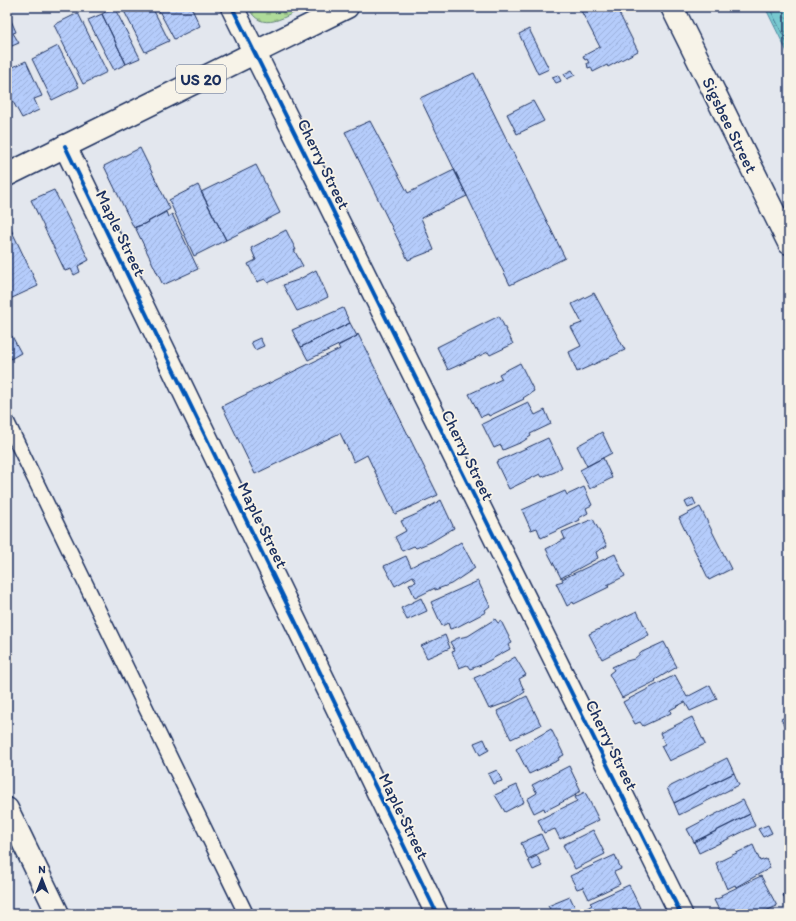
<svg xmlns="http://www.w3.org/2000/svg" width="796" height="921" viewBox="0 0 796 921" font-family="Itim,sans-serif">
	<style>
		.cemetery { fill: url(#cemetery-stones); stroke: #65857c }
		.water { fill: url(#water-ripples); stroke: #538ba2 }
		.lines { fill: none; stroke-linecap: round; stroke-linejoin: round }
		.shore { stroke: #406d8c; stroke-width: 1 }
		.building { fill: url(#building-hatch); stroke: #1b2f5e }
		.lane-casing { stroke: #1b2f5e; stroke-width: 17 }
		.street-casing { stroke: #1b2f5e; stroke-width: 25 }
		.secondary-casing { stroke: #1b2f5e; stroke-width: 25 }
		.primary-casing { stroke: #1b2f5e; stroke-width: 25 }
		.lane { stroke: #f7f3e8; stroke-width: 14 }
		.street { stroke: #f7f3e8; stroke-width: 22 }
		.secondary { stroke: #f7f3e8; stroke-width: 22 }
		.primary { stroke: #f7f3e8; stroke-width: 22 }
		.cycleway-casing { stroke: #f7f3e8; stroke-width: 6 }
		.cycleway { stroke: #0057b8; stroke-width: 4 }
		.labels { text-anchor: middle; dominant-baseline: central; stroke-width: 3.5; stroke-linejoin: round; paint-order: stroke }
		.shield { fill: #f7f3e8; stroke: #5d6a87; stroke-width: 1 }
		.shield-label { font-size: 16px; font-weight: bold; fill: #1b2f5e }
		.street-label { font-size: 17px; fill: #1b2f5e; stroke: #f7f3e8 }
	</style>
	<defs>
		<pattern id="cemetery-stones" width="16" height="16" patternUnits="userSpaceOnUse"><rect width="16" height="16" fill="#afdb99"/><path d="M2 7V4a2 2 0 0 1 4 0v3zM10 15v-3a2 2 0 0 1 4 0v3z" fill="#96bc86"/></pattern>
		<pattern id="water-ripples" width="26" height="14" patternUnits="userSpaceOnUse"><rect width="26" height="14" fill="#78c9d0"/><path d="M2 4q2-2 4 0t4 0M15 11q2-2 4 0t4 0" fill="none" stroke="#62a4ac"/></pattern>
		<pattern id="building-hatch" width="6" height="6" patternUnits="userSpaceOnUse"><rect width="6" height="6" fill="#b5ccfb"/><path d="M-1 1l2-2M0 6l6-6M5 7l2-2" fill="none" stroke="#9bb0da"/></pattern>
	</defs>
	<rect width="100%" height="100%" fill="#e3e7ee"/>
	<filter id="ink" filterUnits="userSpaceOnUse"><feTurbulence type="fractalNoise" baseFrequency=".025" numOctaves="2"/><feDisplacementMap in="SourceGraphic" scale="8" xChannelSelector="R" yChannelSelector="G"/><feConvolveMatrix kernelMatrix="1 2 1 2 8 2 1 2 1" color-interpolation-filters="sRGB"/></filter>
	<g filter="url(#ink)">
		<path class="cemetery" d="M248,7H305C286,16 261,35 248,7Z"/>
		<path class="water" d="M765,7H789V56Z"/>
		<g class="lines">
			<path class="shore" d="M769,7L789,47"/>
		</g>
		<path class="building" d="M114,7L140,58L126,64L102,14Z
			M122,7H152L169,41L145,52Z
			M157,7H191L200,26L174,39Z
			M579,7H616L638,51L608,67L607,65L593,72L591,67L588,68L587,63H589L587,59L585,60L583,56L600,47Z
			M7,11L16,32L13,33L19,43L7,48Z
			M78,13L107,72L83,84L54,25Z
			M102,14L126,64L114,70L88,20Z
			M529,29L549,69L538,74L519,34Z
			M58,46L79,87L52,100L32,59Z
			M7,60L11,68L26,61L42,96L34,99L39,110L22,118L7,91Z
			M572,70L575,75L567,79L564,74Z
			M474,73L565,258L510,285L420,98Z
			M558,75L561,81L556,83L552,77Z
			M533,101L544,121L517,134L507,114Z
			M370,121L408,193L454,170L467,196L421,218L434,250L408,260L345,132Z
			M140,148L170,209L144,224L134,228L104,166Z
			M256,165L280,213L226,240L201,192Z
			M198,185L226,240L194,256L169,200Z
			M54,190L89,260L78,266L80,272L74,275L71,269L65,271L31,200Z
			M166,212L168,217L172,214L198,269L163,285L135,227L144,224Z
			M7,221L38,286L10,299L7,293Z
			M286,230L296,250H294L303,266L268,283L265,279L257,282L248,264L256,260L251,248Z
			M316,270L328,297L310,306L297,311L283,285L298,280Z
			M594,293L625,350L577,372L569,352L581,346L571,327L582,323L572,304Z
			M343,308L350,323L301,347L292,330Z
			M499,316L513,344L490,355L488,352L448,370L437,347Z
			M350,323L357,336L308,360L301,347Z
			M358,334L438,495L395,514L367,455L354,462L340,433L255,474L222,406L340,349L338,346L357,336V335Z
			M12,336L21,353L7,361V338Z
			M260,338L264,346L255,350L251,342Z
			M520,363L534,391L523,398L524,399L489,416L488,414L481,417L469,394L502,379L499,374Z
			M528,402L535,415L545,410L551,424L530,434L531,436L522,442L503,450L501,445L494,448L482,424Z
			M602,432L612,453L587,466L577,446Z
			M548,438L562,467L555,472L542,477L540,474L509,489L496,462Z
			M603,458L612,478L590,489L580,470Z
			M584,487L592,505L586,508L588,513L579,518L580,520L541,538L537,528L531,530L522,510L565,491L567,495Z
			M693,498L696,505L688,508L685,502Z
			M441,500L454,528L431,542L416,548L414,546L402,551L395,537L406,531L401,521L417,514Z
			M700,507L731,569L709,580L679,518Z
			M593,519L607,546L596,552L598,558L561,578L546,549L565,539L562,532Z
			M461,542L475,568L451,584L435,590V588L415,598L409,584L416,582L413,576L395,586L384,566L406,556L411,567L422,561L438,556Z
			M615,554L625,576L607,585L609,587L574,604L573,602L567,606L556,583L563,581L562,579Z
			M478,581L490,606L485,610L486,612L457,627L450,629L448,623L442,626L431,602Z
			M421,598L427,611L407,620L401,608Z
			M637,611L649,635L602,659L589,634Z
			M495,619L498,623L501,621L512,643L508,645L510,649L481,665L470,669L467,665L459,668L452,652L455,651L450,642L458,638L468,636Z
			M445,635L450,648L427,658L421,646Z
			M664,642L677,667L655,680L656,681L622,698L609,674L614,670L612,667L623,662L634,659L642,652Z
			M515,657L526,675L519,679L525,692L511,701L489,709L474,678L495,669Z
			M675,675L687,697L710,685L717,699L690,711L685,702L670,710L671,713L643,726L640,722L635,724L623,702Z
			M527,696L541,725L511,739L497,711Z
			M789,715V735L781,719Z
			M692,717L705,744L669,761L661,746L665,744L660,733Z
			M551,729L564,755L558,758L559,760L529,774L516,749Z
			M484,739L489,750L480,755L474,743Z
			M727,758L734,773L674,803L667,788Z
			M569,766L581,791L575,794L576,795L545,811L544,808L534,813L527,799L537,793L532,785Z
			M497,770L502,781L493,784L488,774Z
			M734,773L739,785L679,815L674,803Z
			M517,785L524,802L505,812L495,795Z
			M585,792L599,820L560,839L555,829L544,833L538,820L577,801L575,797Z
			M743,800L750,814L694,842L687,829Z
			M750,814L755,826L699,853L694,842Z
			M768,825L772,833L763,837L758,829Z
			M593,830L605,854L575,869L563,845Z
			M541,834L548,849L528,859L521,843Z
			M753,845L760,861L766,859L770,868L736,887L735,885L727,889L716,863Z
			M615,855L621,869L614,872L620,884L589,899L583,887L577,889L570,876Z
			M537,856L542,866L533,870L528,860Z
			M761,876L777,906L759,914H721L714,900L722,897L721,895Z
			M629,885L640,908L634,911L635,914H588L586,909L592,905L590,903Z
			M789,892V907L783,895Z
			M570,897L578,914H553L548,906Z"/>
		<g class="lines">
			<g class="lane-casing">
				<path id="lane" d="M7,422L246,914"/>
			</g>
			<g class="street-casing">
				<path id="street" d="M672,7L789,243
					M65,146L437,914
					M7,809L58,914"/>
			</g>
			<g class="secondary-casing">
				<path id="secondary" d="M232,7L681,914"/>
			</g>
			<g class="primary-casing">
				<path id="primary" d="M7,175L347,7"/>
			</g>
			<use href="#lane" class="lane"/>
			<use href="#street" class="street"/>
			<use href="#secondary" class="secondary"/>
			<use href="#primary" class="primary"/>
			<g class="cycleway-casing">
				<path id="cycleway" d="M232,7L681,914
					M65,146L437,914"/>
			</g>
			<use href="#cycleway" class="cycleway"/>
		</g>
	</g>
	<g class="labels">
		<rect class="shield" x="176" y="65" width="50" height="28" rx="3"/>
		<g class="shield-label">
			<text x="201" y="79">US 20</text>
		</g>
		<g class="street-label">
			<text transform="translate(730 125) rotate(64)">Sigsbee Street</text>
			<text transform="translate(324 164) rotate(64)">Cherry Street</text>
			<text transform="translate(121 233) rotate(64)">Maple Street</text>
			<text transform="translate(468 455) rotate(64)">Cherry Street</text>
			<text transform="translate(263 525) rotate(64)">Maple Street</text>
			<text transform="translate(612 745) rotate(64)">Cherry Street</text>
			<text transform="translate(404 816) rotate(64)">Maple Street</text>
		</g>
	</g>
	<rect width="796" height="921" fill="none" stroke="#f7f3e8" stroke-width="24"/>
	<rect x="12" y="12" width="772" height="897" fill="none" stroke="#1b2f5e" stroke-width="1.5" filter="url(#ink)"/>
	<g transform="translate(42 879)" stroke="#f7f3e8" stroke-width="3" paint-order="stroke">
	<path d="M0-3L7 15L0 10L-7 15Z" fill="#1b2f5e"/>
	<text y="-6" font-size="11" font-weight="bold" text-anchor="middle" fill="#1b2f5e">N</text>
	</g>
</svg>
